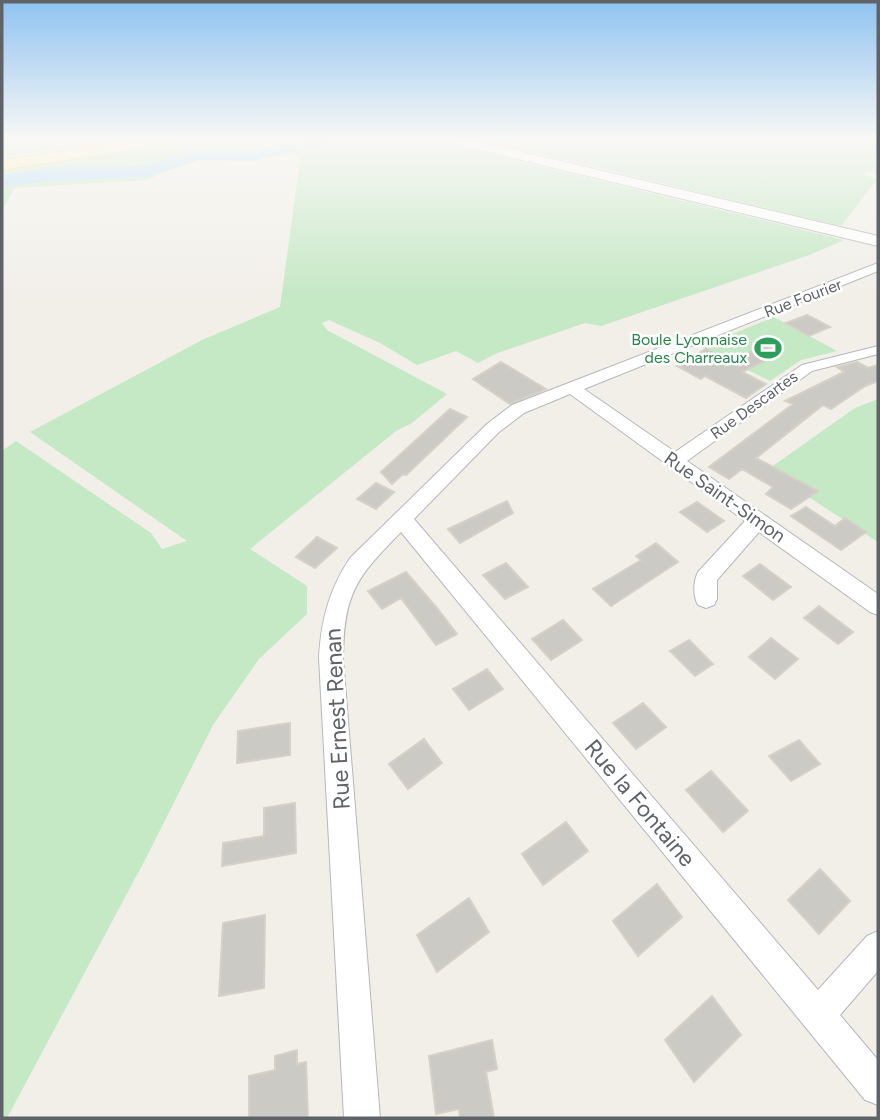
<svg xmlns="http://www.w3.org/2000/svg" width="880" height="1120" viewBox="0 0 880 1120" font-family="Figtree,sans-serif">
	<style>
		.green { fill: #c5e8c5 }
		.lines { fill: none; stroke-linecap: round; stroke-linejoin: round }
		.river { fill: #aadaff; fill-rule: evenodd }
		.building { fill: #cccac5; stroke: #d6d1c6; stroke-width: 2 }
		.street-casing { stroke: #b5b8bc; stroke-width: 2 }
		.secondary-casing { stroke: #b6babf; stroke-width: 2 }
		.primary-casing { stroke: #f2c960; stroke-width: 2 }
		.street { fill: #fff; fill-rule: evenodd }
		.secondary { fill: #fff; fill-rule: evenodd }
		.primary { fill: #fff2af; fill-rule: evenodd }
		.labels { text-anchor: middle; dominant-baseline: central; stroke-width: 5; stroke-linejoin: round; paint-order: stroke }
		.far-street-label { font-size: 16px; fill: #5f6368; stroke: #fff }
		.far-leisure-label { font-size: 16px; fill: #27864d; stroke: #fff; text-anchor: end }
		.street-label { font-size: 19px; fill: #5f6368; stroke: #fff }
		.near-street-label { font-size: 23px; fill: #5f6368; stroke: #fff }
	</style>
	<rect width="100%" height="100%" fill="#f1efe8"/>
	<path class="green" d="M2,139H124L2,157Z
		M205,139H316L248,154L202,152L142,171L52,172L2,179V170Z
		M328,139H428L844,240L812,254L601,326L585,323L495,354L478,363L456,351L417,365L380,343L329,320L322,323L327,330L447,394L412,423L396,431L250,549L307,586V614L259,659L213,725L146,858L7,1118H2V451L16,441L151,533L162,549L187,541L30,432L202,340L280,307L301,154L260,158Z
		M477,139H878V174L867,171L865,175L878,179V181L874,183L841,226Z
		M187,162L147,180L15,188L2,211V183L55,176L149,174Z
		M774,317L837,351L801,360L770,381L701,347Z
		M878,399V542L767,470L855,408Z"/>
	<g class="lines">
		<path class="river" d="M303,139H331L329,143L253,161L199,160L146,177L45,181L2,187V175L45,169L144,167L198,150L253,151Z"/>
	</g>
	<path class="building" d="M807,315L830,327L809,336L786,323Z
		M767,345L773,357L742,372L766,384L746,398L705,376L701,379L677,366L706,349L729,361Z
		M501,362L518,372L546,389L510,404L473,379Z
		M857,362L868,368L878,365V381L865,386L831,409L823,405L756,458L818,491L791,509L766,494L773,487L742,469L729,479L709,467L793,404L785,401L844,372L837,367Z
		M450,409L467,417L406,475L403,474L392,484L381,472Z
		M376,483L394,492L376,509L357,499Z
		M507,501L513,513L460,543L448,529Z
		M697,502L710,511L724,521L707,532L680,512Z
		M806,507L835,526L845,518L866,532L841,550L791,516Z
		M317,537L337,548L315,568L296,557Z
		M656,543L678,562L611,606L593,589L641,560L636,556Z
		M506,563L528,587L505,599L483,575Z
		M760,564L791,587L773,600L743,576Z
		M406,572L436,607L457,634L436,645L401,598L382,609L368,591Z
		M819,606L853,632L838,644L804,618Z
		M563,620L582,640L551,660L532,639Z
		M771,638L798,659L775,679L749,657Z
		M689,640L713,664L695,676L670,651Z
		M487,669L503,689L469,710L453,689Z
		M643,703L666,727L636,749L613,723Z
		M290,723V755L237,763L238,731Z
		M424,739L442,763L408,789L389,764Z
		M799,740L820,764L791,781L769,756Z
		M711,771L748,811L723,832L686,790Z
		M295,803L296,853L222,866L223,843L264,836V808Z
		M566,822L588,851L543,885L522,854Z
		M820,869L850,901L819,934L788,900Z
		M657,884L682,917L638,956L613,921Z
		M469,898L489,932L437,972L417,935Z
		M265,915L264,988L219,996L223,923Z
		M712,996L741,1035L694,1082L665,1040Z
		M492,1040L497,1069L486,1072L494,1118H460L459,1109L436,1114L429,1056Z
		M297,1050V1064L306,1062L308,1118H249V1076L275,1070V1056Z"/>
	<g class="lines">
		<g class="street-casing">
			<path id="street" d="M878,263V271L584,389L675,452L802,365L878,346V354L812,371L687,461L878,594V615L870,612L759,532L717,580V599L714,605L706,608L698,605C693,596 693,582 698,572L745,521L570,394L524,413L499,432L414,519L818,990L867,936L878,931V971L840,1015L878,1060V1105L865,1100L401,532C357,577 344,592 343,658L380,1118H344L319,658C321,620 329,590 350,558L487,424L512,405Z"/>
		</g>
		<g class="secondary-casing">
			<path id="secondary" d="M445,139H467L878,236V246L451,143Z"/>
		</g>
		<g class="primary-casing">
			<path id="primary" d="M145,139H180L173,143L2,170V160Z"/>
		</g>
		<use href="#street" class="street"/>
		<use href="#secondary" class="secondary"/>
		<use href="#primary" class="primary"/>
	</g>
	<linearGradient id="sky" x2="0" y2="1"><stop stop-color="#8fc3f1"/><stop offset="0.47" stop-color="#f9f8f5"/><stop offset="1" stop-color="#f9f8f5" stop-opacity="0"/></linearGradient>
	<rect width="880" height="296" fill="url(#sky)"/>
	<defs>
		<g id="stadium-bare" transform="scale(2.1)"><path d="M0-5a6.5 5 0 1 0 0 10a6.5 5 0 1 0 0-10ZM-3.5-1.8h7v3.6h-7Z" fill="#2e9e5b" stroke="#fff" stroke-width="2.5" paint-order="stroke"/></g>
	</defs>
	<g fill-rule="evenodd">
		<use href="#stadium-bare" x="768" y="348"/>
	</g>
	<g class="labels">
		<g class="far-street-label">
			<text transform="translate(803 298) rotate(-21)">Rue Fourier</text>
			<text transform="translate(754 405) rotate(-36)">Rue Descartes</text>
		</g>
		<g class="far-leisure-label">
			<text x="747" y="339">Boule Lyonnaise<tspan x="747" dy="18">des Charreaux</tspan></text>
		</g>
		<g class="street-label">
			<text transform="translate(725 497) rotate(35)">Rue Saint-Simon</text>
		</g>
		<g class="near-street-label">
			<text transform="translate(337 719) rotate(-93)">Rue Ernest Renan</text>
			<text transform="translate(640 803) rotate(50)">Rue la Fontaine</text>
		</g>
	</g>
	<rect width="880" height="1120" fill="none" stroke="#5f6368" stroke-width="7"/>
</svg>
